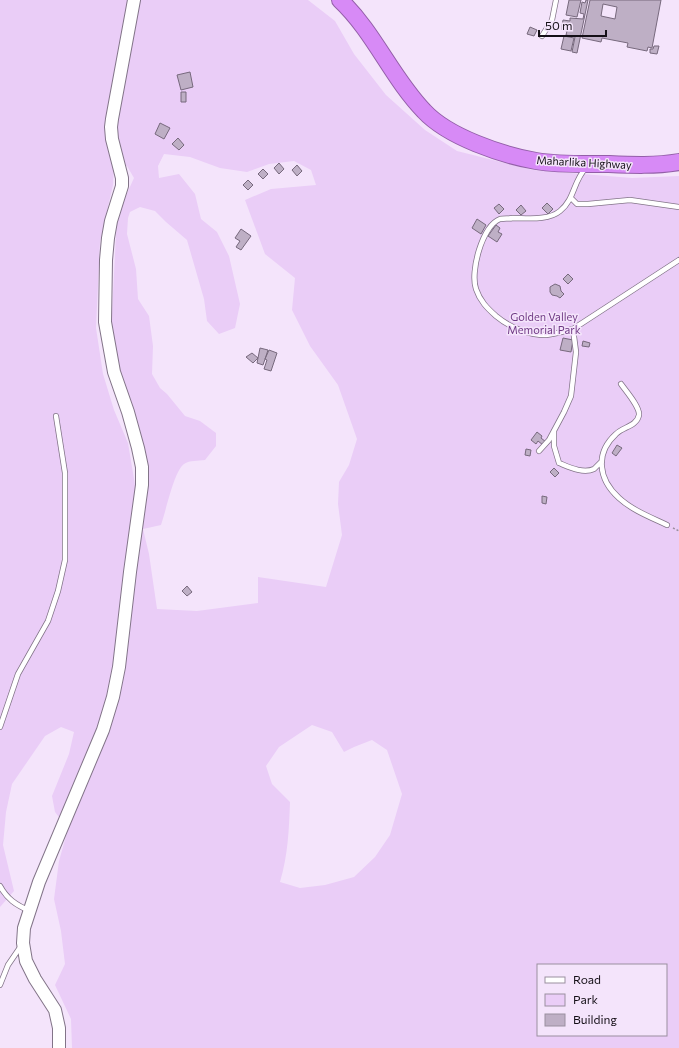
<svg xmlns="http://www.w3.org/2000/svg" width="679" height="1048" viewBox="0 0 679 1048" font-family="Commissioner,sans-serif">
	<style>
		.green { fill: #eacdf7; fill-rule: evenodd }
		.building { fill: #beafc5; stroke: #77697d; fill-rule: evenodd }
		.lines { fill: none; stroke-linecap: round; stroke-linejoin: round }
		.lane-casing { stroke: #827488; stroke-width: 6 }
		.secondary-casing { stroke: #827488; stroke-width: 14 }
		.highway-casing { stroke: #935fa8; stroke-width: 18 }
		.path { stroke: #9a8f9f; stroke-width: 1.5; stroke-dasharray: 2 2; stroke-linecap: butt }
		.lane { stroke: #fff; stroke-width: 4.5 }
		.secondary { stroke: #fff; stroke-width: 12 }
		.highway { stroke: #d78af6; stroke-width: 16 }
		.labels { text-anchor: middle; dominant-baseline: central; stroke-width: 3; stroke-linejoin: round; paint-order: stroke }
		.street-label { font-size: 11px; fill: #140f16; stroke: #f4e4fb }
		.park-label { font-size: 11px; fill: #6f3984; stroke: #f4e4fb }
	</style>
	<rect width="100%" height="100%" fill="#f4e4fb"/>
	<path class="green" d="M0,0H308L335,21L354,54L386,95L425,130L457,151L533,170L632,178L679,176V1048H72L71,1019L55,985L65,964L61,931L54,899L59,861L68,829L55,812L52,796L69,754L74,732L61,727L45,736L12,784L6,812L3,845L14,891L0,907ZM164,154L190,157L220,168L247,172L269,164L294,161L311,170L316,185L271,189L245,200L265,254L295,278L292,310L310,346L338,385L357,439L349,465L339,482L338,504L342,535L326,587L258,577V603L197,611L157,609L149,554L143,529L161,525C166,511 174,471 184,464C190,460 198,461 205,460L216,446V433L200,421L185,416L167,394L160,388L152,374L153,346L149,316L138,299L136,269L127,234L128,218L130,212L140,207L155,211L166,222L187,240L204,299L207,321L219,334L235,328L240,304L229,256L217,232L201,219L195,194L179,174L159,178L158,166ZM127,166L134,178L117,215L112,314L110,324L112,351L132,404L141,434L146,480L139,509L128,443L114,410L103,374L96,328L100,242L113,185L114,167ZM312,725L332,732L344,752L354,747L372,740L387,750L402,794L390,835L375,857L354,877L325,885L300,888L280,882C288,855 289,830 290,802L272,784L266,766L279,747ZM538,965H666V1035H538Z"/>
	<path class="building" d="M569,0H581L577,17L566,15Z
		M586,0H588L577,53L572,52L575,37L566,35L567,31L562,30V26L563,20L570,21V18L583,19L584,14L580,13L582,2L585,3Z
		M590,0H661L652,48L648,47L647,51L627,47L628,43L602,38L601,42L582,38ZM603,4L617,7L615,19L601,16Z
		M530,27L537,30L534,36L527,34Z
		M564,36L574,38L571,51L561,49Z
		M654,46H659L657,54L650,53V49H653Z
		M190,72L193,87L181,90L177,75Z
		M181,92H186V102H181Z
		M160,123L170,128L164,139L155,134Z
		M178,138L184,145L179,150L172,144Z
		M279,163L284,169L279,174L274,168Z
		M297,165L302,171L297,176L292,170Z
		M263,169L268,174L263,179L258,174Z
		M248,180L253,185L248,190L243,185Z
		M547,203L553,209L548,214L542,208Z
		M499,204L504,209L499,214L494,208Z
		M521,205L526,211L521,215L516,210Z
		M477,219L486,225L481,234L472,228Z
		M496,225L500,228L498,232L502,234L497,242L488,236Z
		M241,229L251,236L241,250L236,247L240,241L235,238Z
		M568,274L573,279L568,284L563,279Z
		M555,284L560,286L561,291L564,294L560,298L557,296L552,295L550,292V287Z
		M563,338L573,340L571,352L560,350Z
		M583,341L590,343L589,347L582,346Z
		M260,348L268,350L263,365L257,363Z
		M269,350L277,353L271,371L264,369L267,360L265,359Z
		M252,353L258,358L253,363L246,357Z
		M537,432L542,436L541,438L546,442L543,445L538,441L536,444L531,440Z
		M617,445L622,448L616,456L612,453Z
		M526,449L531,450L530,456L525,455Z
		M554,468L559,473L555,477L550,472Z
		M542,496L547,497L546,504L542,503Z
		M187,586L192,592L187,596L182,591Z"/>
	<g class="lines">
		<g class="lane-casing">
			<path id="lane" d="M542,36L552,20L556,0
				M586,168C573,181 575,199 560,211C548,221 527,218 513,218C509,219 504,218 500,219C482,226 470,272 476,289C480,301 487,308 496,316C509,327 528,335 546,335C555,334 564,331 573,329L679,260
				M571,198L577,204H588L630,200L679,207
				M621,384C626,391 640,407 639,415C637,426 623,427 616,434C595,453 598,479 619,498C632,510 650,517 667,525
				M554,431V446L559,463C569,467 583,474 594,469C596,467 599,464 601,462
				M539,451L549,440L564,412L571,396L576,352L573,329
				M0,727L18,674L48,621L58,591L65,560V473L56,416
				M0,886C7,899 16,905 30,911
				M0,985L8,965L21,946"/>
		</g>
		<g class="secondary-casing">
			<path id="secondary" d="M59,1048V1028L55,1010L35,979L26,961L23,943L24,928L39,882L103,730L113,697L119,667L130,572L142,485V467L138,448L128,412L114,372L105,322L106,260L108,238L111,221L122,186V178L112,139L111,127L112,119L134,0"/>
		</g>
		<g class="highway-casing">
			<path id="highway" d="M340,0C374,32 392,78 424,111C448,137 502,155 536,161C560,165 585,164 609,164C632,165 656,166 679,162"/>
		</g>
		<path class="path" d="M673,528L679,531"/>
		<use href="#lane" class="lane"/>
		<use href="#secondary" class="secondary"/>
		<use href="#highway" class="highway"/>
	</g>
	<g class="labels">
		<g class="street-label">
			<text transform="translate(584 162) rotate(3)">Maharlika Highway</text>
		</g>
		<g class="park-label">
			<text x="544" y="316">Golden Valley<tspan x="544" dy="13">Memorial Park</tspan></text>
		</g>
	</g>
	<rect x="537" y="964" width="130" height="72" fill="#f4e4fb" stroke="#9a8f9f"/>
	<rect x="545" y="977" width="20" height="6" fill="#ffffff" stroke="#9a8f9f"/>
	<text x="573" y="984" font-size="12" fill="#140f16">Road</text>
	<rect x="545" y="994" width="20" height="12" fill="#eacdf7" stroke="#9a8f9f"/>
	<text x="573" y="1004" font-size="12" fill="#140f16">Park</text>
	<rect x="545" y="1014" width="20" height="12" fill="#beafc5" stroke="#9a8f9f"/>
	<text x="573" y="1024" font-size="12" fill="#140f16">Building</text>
	<path d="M539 30v6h67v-6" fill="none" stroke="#140f16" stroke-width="2"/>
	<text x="545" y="30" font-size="12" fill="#140f16" stroke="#f4e4fb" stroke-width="3" paint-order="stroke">50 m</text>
</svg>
